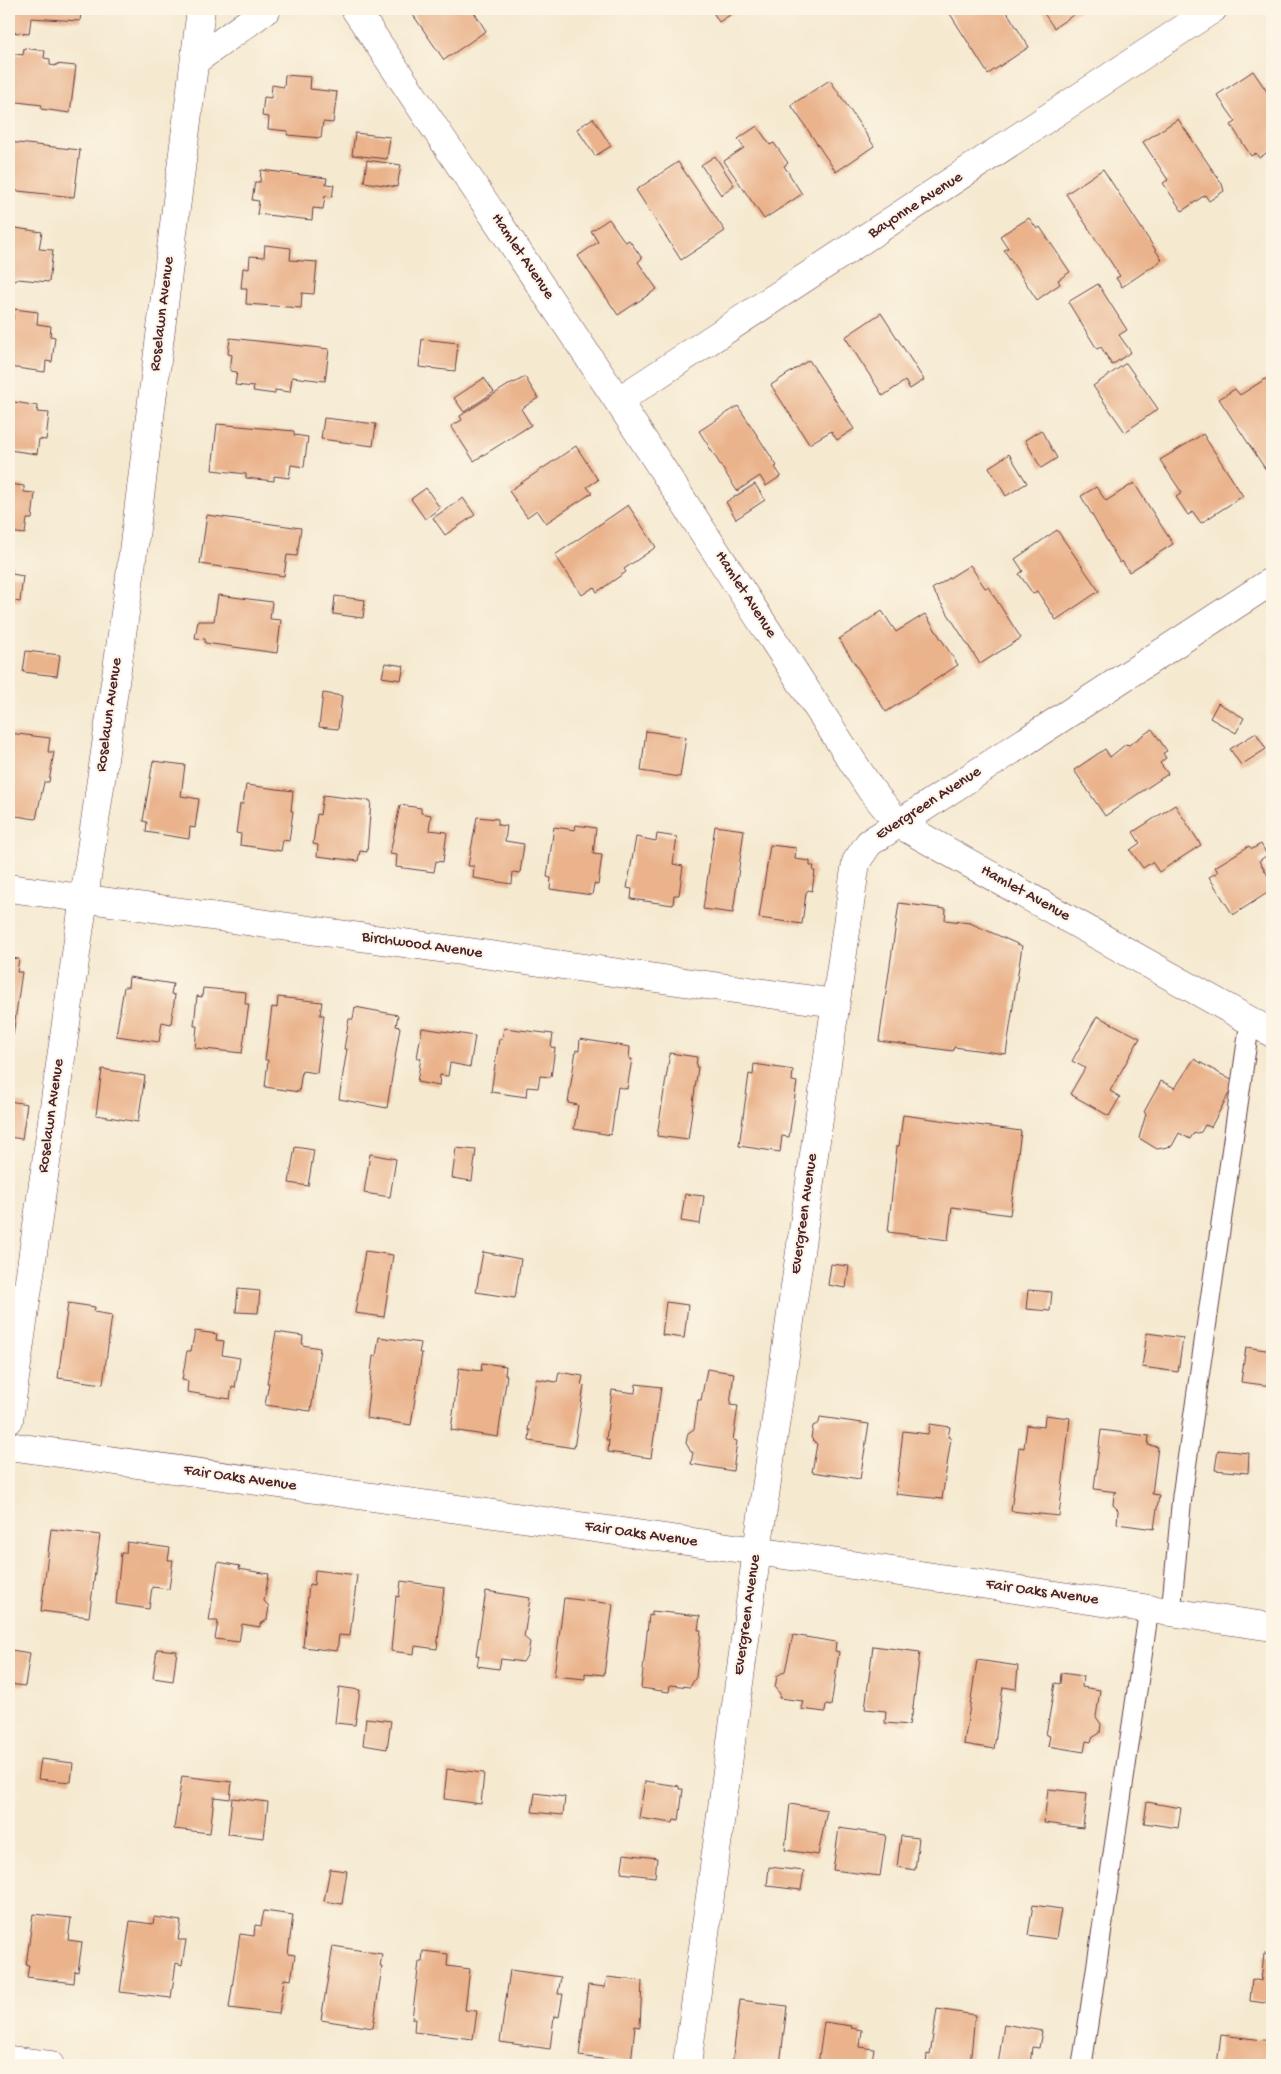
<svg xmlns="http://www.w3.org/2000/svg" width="1281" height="2074" viewBox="0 0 1281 2074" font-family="'Gochi Hand',sans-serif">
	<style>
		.building { fill: #eab38c }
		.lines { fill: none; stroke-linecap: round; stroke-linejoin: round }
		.lane-casing { stroke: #643d44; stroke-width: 21 }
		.street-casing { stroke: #643d44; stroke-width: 29 }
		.lane { stroke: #fff; stroke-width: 19 }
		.street { stroke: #fff; stroke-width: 28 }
		.labels { text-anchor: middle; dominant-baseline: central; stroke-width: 4; stroke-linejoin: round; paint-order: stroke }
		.street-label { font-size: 16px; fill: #4a1f2b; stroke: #fcf5e5 }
	</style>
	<rect width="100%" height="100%" fill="#fcf5e5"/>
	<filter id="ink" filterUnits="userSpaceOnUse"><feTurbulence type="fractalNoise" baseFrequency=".02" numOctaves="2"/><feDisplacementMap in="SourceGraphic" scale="10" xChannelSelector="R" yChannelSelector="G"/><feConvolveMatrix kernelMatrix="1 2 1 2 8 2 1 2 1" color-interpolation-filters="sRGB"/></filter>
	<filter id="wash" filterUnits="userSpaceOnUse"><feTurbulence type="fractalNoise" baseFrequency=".0096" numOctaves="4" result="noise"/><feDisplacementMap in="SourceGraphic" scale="20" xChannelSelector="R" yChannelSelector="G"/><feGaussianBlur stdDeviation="1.12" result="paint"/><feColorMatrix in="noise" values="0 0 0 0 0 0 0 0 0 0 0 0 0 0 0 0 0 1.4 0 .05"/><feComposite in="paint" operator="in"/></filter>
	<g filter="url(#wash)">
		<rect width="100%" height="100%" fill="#f5e9d0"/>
		<g id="blocks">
			<path class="building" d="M9,9H95V13L81,12L80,21L31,18L29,34L9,32Z
				M409,9H472L486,31L444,60Z
				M711,9H739L719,22Z
				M947,9H1005L1029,47L988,74Z
				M1041,9H1082L1054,28Z
				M24,48L45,51L44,58L50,59V65L56,66V64L76,66L70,113L41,109L42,105L9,101V53L23,55Z
				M1253,71L1272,99V149L1259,158L1256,153L1251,156L1231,125L1236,122L1217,95Z
				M285,75L311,77L310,89L337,92L333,123L323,122L321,138L287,135L288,131L268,129L269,117L262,116L264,97L271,98L272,85L284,87Z
				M830,80L874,146L836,172L791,105Z
				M593,118L611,146L595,156L577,129Z
				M1178,119L1222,184L1224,191L1209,201L1205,195L1182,211L1163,183L1168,180L1143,142Z
				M757,126L770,145L774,143L788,163L784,166L802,194L764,219L724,161L744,148L738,139Z
				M355,133L390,137L387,159L352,155Z
				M9,142L80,150L74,197L9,190Z
				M715,156L734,185L721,195L701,165Z
				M367,160L401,165L397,187L364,182Z
				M678,162L725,231L681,260L636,190Z
				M1103,169L1162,260L1122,287L1116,278L1120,276L1066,194Z
				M261,170L327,178L326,184L334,185L332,197L325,196L323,209L313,208L312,220L257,214L259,201L252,200L255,182H260Z
				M1029,218L1037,229L1040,227L1070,272L1058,280L1060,284L1037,300L1004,250L1008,248L1000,236Z
				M609,219L625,242L629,240L642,258L638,262L657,289L618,315L578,256L598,242L591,231Z
				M9,227L42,232L39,249L53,250L49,282L18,279L14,281H9Z
				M265,245L291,248L290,260L317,262L314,294L302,293L301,308L246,304L247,288H241L243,268L249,269L250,256L264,257Z
				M1098,284L1127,330L1119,335L1131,352L1112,365L1101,347L1097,349L1068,302Z
				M14,309L38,312L37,324L51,326L50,336L55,337L52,362L46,361L45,372L9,367V320H13Z
				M881,313L924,380L910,389L905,381L883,396L845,337Z
				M230,338L329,349L325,381L292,377L290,392L275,390V394L253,391L254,387L235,385L237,372L230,371L232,355L228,354Z
				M422,339L458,343L455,371L419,367Z
				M809,360L854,429L837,440L831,431L809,444L771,385Z
				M1126,363L1158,409L1125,432L1093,386Z
				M525,377L538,398L521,409L531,425L474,461L451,426L462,420L460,416L513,382L514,383Z
				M484,378L494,392L464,412L454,398Z
				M1267,378L1272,386V479L1219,399L1235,389L1240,395Z
				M9,401L38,406L37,412L49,413L46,440L39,439L37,454L9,450Z
				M738,406L777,466L775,467L781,476L766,486L760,476L737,491L699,431Z
				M324,418L376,424L373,446L321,439Z
				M217,424L294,431V435L308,437L304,467L291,465L289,478L274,476V481L246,478V474L212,470Z
				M1041,430L1057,458L1041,468L1025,440Z
				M1203,434L1243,496L1201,523L1193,512L1188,515L1176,497L1182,493L1160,460Z
				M576,446L598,480L587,487L592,493L546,523L537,510L527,517L509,491Z
				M1009,454L1027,483L1006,496L989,467Z
				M1134,483L1173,544L1129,572L1122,561L1120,563L1081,496L1096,487L1106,501Z
				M9,484L24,486V492L35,493L32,519H27L25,534L9,532Z
				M755,484L765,500L736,519L726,502Z
				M426,488L440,508L425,519L411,499Z
				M463,498L475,515L445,535L433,518Z
				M628,505L656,547L624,569L626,572L597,592L594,587L582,595L555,555Z
				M207,515L301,528L297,556L287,555L284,576L200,564Z
				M1057,530L1099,591L1056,620L1037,591L1033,594L1019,574L1023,571L1015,559Z
				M970,565L985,588L988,587L1021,638L980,664L932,589Z
				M9,567L12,568V574L23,576L20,602L14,601L12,616H9Z
				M218,595L272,602L270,619L281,620L277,653L205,643V639L195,638L198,621H214Z
				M335,596L365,600L363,618L333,614Z
				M882,611L896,632L925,614L958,665L886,712L839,639Z
				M26,651L60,655L57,676L23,672Z
				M385,663L404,666L401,680L382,677Z
				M323,693L342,696L338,729L319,727Z
				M1218,703L1244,718L1236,733L1210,718Z
				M1152,729L1167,751L1163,753L1166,758L1160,763L1168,774L1105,816L1074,770L1105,749L1110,757L1126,744L1129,745Z
				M646,731L686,737L680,777L641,771Z
				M9,733L50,738L48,752H54L49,782H44L36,819L9,815Z
				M1256,733L1266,749L1241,765L1230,749Z
				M153,761L185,765L181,796L199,799L195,828L190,827L189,839L146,832L147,822L143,821Z
				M246,785L293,791L291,811H293L289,841L283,840L281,851L240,845L241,834L236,833L240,804H243Z
				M323,795L371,801L367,852L360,851L358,861L317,856L318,845L313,844L317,814L320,815Z
				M400,805L421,808V813L431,815L429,830L447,832L443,862L436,861L434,872L396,867L397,855L390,854Z
				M1175,805L1201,845L1159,872L1152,862L1143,868L1130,850L1140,843L1133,832Z
				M477,817L498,819V825L507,826L505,841L524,844L520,873L513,872L512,884L473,878L474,866H468Z
				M576,825L596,828L593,854L602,855L598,885L594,884L592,895L550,889L551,878L547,877L554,827L575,830Z
				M715,826L744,830L733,913L703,909Z
				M657,834L677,837L673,864L683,866L679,895H674L673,905L631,899L632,889L627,888L636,837L656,841Z
				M1261,844L1267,855L1259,861L1272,882V890L1233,915L1209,877L1218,872L1215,867L1249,846L1252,849Z
				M770,845L796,848L795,859L810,861V866H814L813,871H815L812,891L808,890L806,893L802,924L759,918Z
				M899,903L946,909L945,920L970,923L1022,946L1006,1054L954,1047L953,1051L879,1041Z
				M9,958L19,959L17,972H22L13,1035L9,1034Z
				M129,977L173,984L171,994L175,995L171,1024L162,1022L159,1042L116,1036L124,987H128Z
				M203,988L246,992L245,1004H249L242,1053L195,1048L197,1026H194L197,996L202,997Z
				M278,997L322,1002L320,1015H324L317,1073L302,1071L299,1092L265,1087L268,1060H265L272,1007L277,1008Z
				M355,1007L398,1015L396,1026L400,1027L387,1108L339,1099L347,1049H344L349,1019H353Z
				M1097,1016L1140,1038L1110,1091L1120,1097L1109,1116L1070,1094L1085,1068L1072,1061Z
				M422,1028L475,1036L470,1067L450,1063L448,1076L440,1075L439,1086L417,1082L421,1058H417Z
				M504,1028L553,1034L551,1047L555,1048L551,1077L540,1076L538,1088L527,1087L526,1097L491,1092L499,1039H502Z
				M580,1039L630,1047L629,1059H632L627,1089L618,1087L611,1135L574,1129L578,1105L568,1103L576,1050L579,1051Z
				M670,1053L697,1057L696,1067H698L688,1140L657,1136Z
				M1194,1059L1235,1082L1211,1127L1205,1125L1201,1132L1193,1134L1190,1139L1179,1133L1172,1146L1157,1149L1139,1138L1146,1114L1144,1112L1161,1081L1175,1088Z
				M754,1064L793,1070L792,1081L797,1082L789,1137L782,1136L780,1152L739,1146L749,1074L753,1075Z
				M102,1069L145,1076L138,1122L96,1115Z
				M9,1101L27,1104L22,1139L9,1137Z
				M903,1115L1021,1131L1010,1215L952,1207L948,1240L888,1232L897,1146H899Z
				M295,1147L314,1150L308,1186L289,1183Z
				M456,1148L476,1150L472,1181L452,1178Z
				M370,1154L396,1159L390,1197L364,1193Z
				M685,1194L704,1196L700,1224L681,1221Z
				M365,1251L393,1255L384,1317L355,1313Z
				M483,1252L521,1259L515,1298L476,1292Z
				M831,1264L849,1266L846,1288L828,1285Z
				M238,1289L260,1291L258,1313L236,1312Z
				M1028,1290L1052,1292L1050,1311L1026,1309Z
				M666,1302L688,1305L684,1338L662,1335Z
				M68,1303L95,1307L94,1312L112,1315L103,1384L58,1378Z
				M195,1331L217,1334L216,1340L224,1341L222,1355L240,1358L235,1388L232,1387L230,1399L187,1392L188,1381L182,1380L187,1351H191Z
				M276,1332L303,1336L302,1345L320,1348L311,1411L265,1405L269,1383H267Z
				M1147,1333L1183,1338L1178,1372L1142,1367Z
				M379,1337L421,1343L419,1353H422L411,1425L366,1418L373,1356H376Z
				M1246,1347L1272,1351V1386L1241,1382Z
				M482,1363L506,1366L505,1375H507L498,1437L451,1430L459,1368L481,1371Z
				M707,1369L734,1373L730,1405L738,1406L733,1440L737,1441L733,1471L691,1464L693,1452H691L686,1443L688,1433L694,1429L698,1400H701Z
				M559,1372L583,1376L581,1385L584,1386L574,1448L529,1441L530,1430H528L536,1379L557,1382Z
				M636,1384L661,1387L651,1458L608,1452L609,1440H606L612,1390L635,1393Z
				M1045,1415L1070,1418L1059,1516L1011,1511L1019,1447L1024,1448L1027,1425L1044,1427Z
				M820,1417L869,1424L860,1479L812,1472L817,1444L811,1438L813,1426L819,1423Z
				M930,1424L950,1427L948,1437L951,1438L942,1499L896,1494L903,1431L928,1434Z
				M1101,1430L1149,1436L1148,1445L1158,1447L1152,1494L1159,1495L1154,1529L1117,1524L1118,1510L1113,1505L1114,1494L1117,1492L1094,1489Z
				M1218,1450L1249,1453L1248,1473L1215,1470Z
				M51,1529L100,1535L89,1617L41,1611Z
				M127,1542L170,1548L168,1560H173L169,1589L152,1587L149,1609L116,1604L121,1553H126Z
				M218,1562L240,1566L239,1569L269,1574L264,1601L269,1606L267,1620L260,1624V1627L242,1624L239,1642L215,1639L218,1621H209Z
				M315,1570L357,1575L350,1636L339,1635L337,1651L303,1647L309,1584L314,1585Z
				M401,1581L444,1587L437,1649L415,1646L414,1654L391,1651L396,1596L399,1597Z
				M486,1591L530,1598L524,1637L530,1642L528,1654L523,1662L501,1659L499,1669L477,1666L479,1656L476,1655Z
				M564,1598L613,1604L604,1675L585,1673V1679L554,1676Z
				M652,1611L700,1616L698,1630H701L696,1677L690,1687L670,1685L669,1692L641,1688L649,1615L652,1616Z
				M793,1635L836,1642L835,1651L839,1652L831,1706L826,1705L825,1712L801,1709L803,1701L779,1698L780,1694L775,1688L777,1676L785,1671Z
				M873,1646L920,1652L912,1715H911L909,1725L885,1723L886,1711L865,1709Z
				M157,1649L177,1651L173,1681L153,1678Z
				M11,1650L30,1653L25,1686L9,1684Z
				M977,1660L1018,1666L1016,1689L1003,1687L994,1749L964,1744Z
				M1061,1673L1083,1676L1082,1687L1100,1690L1096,1717L1101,1724L1100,1733L1092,1738L1091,1742L1086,1741L1084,1752L1048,1746L1050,1736L1046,1735L1055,1683L1060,1684Z
				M339,1687L360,1690L355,1725L335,1723Z
				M366,1718L391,1721L387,1749L363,1745Z
				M41,1759L73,1763L71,1782L38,1779Z
				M447,1769L484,1773L481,1804L444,1799Z
				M182,1776L232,1782L230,1799L214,1797L210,1833L174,1829Z
				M645,1781L679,1786V1789H683L679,1821L674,1820L673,1823L639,1818Z
				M1048,1789L1087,1793L1083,1828L1044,1823Z
				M535,1793L565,1797L563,1815L532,1812Z
				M232,1798L268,1802L264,1838L228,1834Z
				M1147,1802L1181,1808L1178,1828L1144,1823Z
				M790,1804L827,1810L818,1855L785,1850Z
				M839,1828L886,1835L880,1876L833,1870Z
				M901,1836L919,1838L915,1870L897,1867Z
				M624,1854L657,1858L655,1877L621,1873Z
				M769,1867L804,1871L801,1890L767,1886Z
				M330,1869L347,1871L342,1904L324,1901Z
				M1033,1905L1061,1909L1056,1939L1028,1935Z
				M264,1911L293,1915L288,1954L295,1955L291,1980L284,1979L279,2014L229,2008L240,1934L254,1936L255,1925L261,1926Z
				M33,1914L71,1918L68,1940L82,1942L78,1972L75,1971L74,1983L27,1977L29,1965H26Z
				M154,1917L181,1921L178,1940H186L182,1965L176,1963L171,1998L120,1992L130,1921L153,1924Z
				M333,1946L382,1954L380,1967H382L373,2028L321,2020Z
				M423,1951L448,1954L447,1966L470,1969L465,2010L477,2011L473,2039L414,2032L415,2019H412L419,1962H422Z
				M1264,1954L1272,1955V2004L1250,2001L1252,1979L1261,1981Z
				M510,1970L561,1977L558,1994H563L559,2017L554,2016L550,2049L500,2042Z
				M607,1977L642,1981L640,2027L635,2026L631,2063L579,2056L588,1985L605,1987Z
				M740,2000L787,2006L780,2065H732Z
				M937,2009L975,2015L970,2065H926L927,2054L930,2055Z
				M824,2022L852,2026L851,2028L862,2030L860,2047L874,2049L871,2065H818Z
				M1004,2024L1042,2031L1039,2048L1032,2047L1030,2065H998Z
				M1221,2035L1272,2041V2065H1217Z"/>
		</g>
	</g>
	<g filter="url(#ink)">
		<use href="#blocks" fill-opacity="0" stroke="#643d44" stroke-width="1"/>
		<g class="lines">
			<g class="lane-casing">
				<path id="lane" d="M1171,1613L1182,1496L1250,1021
					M1082,2065L1149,1609"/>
			</g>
			<g class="street-casing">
				<path id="street" d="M355,9L618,401L871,790L899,824L1272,1033
					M195,61L267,9
					M618,401L1213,9
					M9,888L835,1003
					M9,1420L128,592L201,9
					M9,1446L757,1551L1272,1627
					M9,2060L50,2065
					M687,2065L757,1551L856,862L869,843L1272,581"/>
			</g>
			<use href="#lane" class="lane"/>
			<use href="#street" class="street"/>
		</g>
	</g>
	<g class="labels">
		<g class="street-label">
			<text transform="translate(916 206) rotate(-33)">Bayonne Avenue</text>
			<text transform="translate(522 257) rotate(56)">Hamlet Avenue</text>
			<text transform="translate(163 314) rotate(-83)">Roselawn Avenue</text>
			<text transform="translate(745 595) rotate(57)">Hamlet Avenue</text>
			<text transform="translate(110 715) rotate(-82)">Roselawn Avenue</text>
			<text transform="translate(929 804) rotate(-33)">Evergreen Avenue</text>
			<text transform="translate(1025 894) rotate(29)">Hamlet Avenue</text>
			<text transform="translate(422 946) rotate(8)">Birchwood Avenue</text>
			<text transform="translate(52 1116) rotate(-82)">Roselawn Avenue</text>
			<text transform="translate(805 1214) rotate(-82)">Evergreen Avenue</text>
			<text transform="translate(240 1479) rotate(8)">Fair Oaks Avenue</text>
			<text transform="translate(641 1535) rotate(8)">Fair Oaks Avenue</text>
			<text transform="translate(1042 1593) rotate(8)">Fair Oaks Avenue</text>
			<text transform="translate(748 1615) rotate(-82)">Evergreen Avenue</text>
		</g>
	</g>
	<rect width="1281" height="2074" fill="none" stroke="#fcf5e5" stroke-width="30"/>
</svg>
